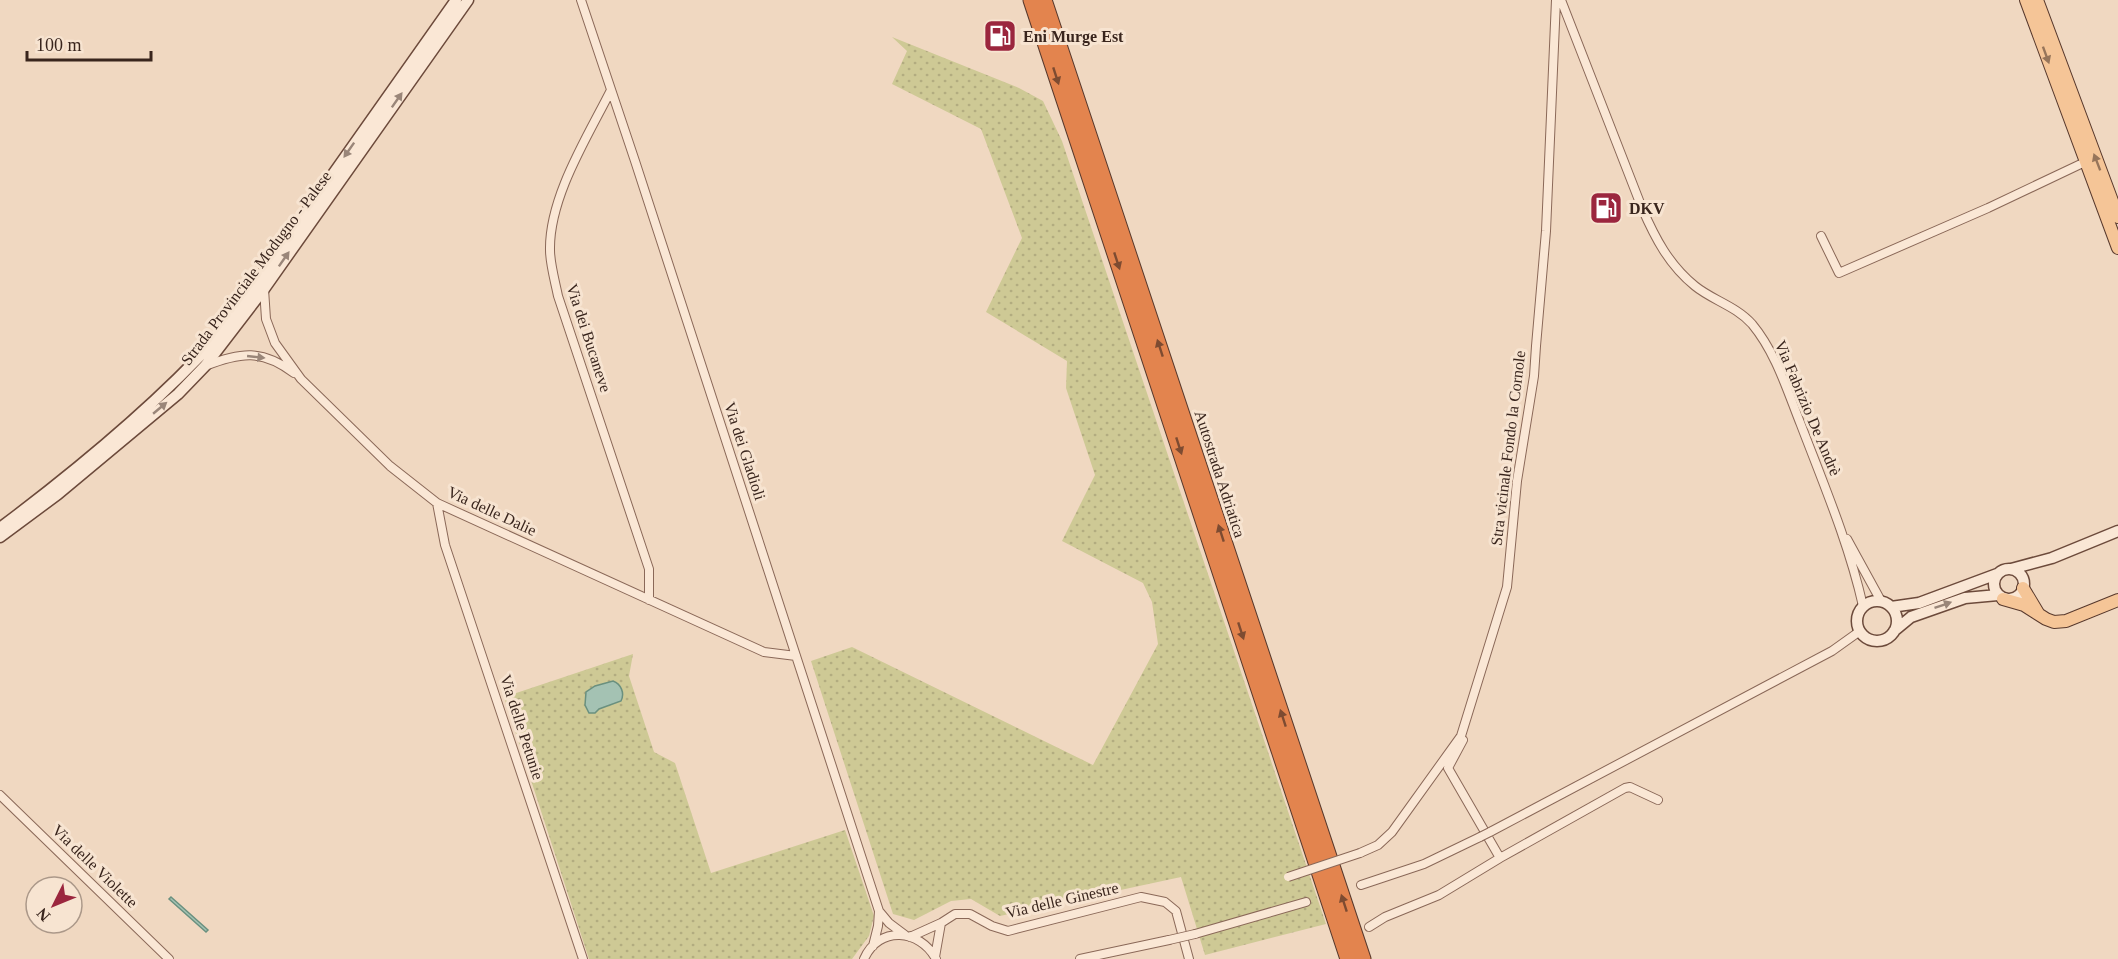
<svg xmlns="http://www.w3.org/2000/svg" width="2118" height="959" viewBox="0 0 2118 959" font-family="Georgia,serif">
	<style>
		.grass { fill: url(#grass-dots) }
		.water { fill: #a4c2b3; stroke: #6a907f; stroke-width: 1.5 }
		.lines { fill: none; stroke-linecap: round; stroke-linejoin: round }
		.minor-casing { stroke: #8a6858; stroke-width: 10 }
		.secondary-casing { stroke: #6c4a3b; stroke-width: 13 }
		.primary-casing { stroke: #57382c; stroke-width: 14 }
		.motorway-casing { stroke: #57382c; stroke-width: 17 }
		.minor { stroke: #fae7d5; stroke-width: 8 }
		.secondary { stroke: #fae7d5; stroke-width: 10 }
		.primary { stroke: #f5c597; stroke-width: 12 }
		.motorway { stroke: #e3844e; stroke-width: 15 }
		.minor-bridge-casing { stroke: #8a6858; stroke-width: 10; stroke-linecap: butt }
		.minor-bridge { stroke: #fae7d5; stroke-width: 8 }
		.oneway { fill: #97755a }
		.oneway2 { fill: #7d4b31 }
		.oneway3 { fill: #9a8679 }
		.labels { text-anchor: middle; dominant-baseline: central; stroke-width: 6; stroke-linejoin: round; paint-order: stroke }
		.poi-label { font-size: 16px; font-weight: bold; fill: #39251d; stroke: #f7e4d1; text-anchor: start }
		.street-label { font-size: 16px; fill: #39251d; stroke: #f7e4d1 }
	</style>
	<defs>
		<pattern id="grass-dots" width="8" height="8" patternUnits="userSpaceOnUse" patternTransform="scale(1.5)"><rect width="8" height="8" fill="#cec995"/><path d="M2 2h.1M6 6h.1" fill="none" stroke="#b2ac80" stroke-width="1.8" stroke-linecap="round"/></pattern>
	</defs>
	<rect width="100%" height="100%" fill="#f0d8c1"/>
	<path class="grass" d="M892,37L1019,88L1043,101L1062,141L1326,924L1205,955L1181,877L1000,916L971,899L951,901L914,920L893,914L811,661L852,647L1093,765L1158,644L1152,602L1143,583L1062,541L1095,475L1066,388L1067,361L986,312L1022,238L981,129L892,84L907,51Z
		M633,654L629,676L654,752L675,763L711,873L845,830L874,916L869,936L852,959H589L504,697Z"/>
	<path class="water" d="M613,681C621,684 625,693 621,701L599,709L595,713H589L585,705L586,692L595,686Z
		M171,897L208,930L206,932L169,899Z"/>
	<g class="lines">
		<g class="minor-casing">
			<path id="minor" d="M581,0L635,161L879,911L889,923L905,935
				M1561,0L1642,208C1655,238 1669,265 1695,286C1712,300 1736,306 1752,324C1776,353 1787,390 1801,425C1824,485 1849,544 1863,606
				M611,90C588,136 549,197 550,250C550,264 555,281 558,296L649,569V600
				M1821,236L1839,273L1988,208L2085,162
				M264,289L266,319L275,343L301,379L390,466L437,503L764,652L796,656
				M205,366C241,352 262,349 294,373
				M437,503L445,545L583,959
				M1847,539L1881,601
				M1463,740L1448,768L1500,858
				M0,795L169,959
				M1490,832L1832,651L1860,631
				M1360,853L1378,845L1392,832L1461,736L1507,587L1517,481L1534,376L1536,346L1546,231L1556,0
				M1361,885L1424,864L1480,837
				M1369,927L1385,917L1439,895L1500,858L1625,788L1630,787L1658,800
				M1195,934L1306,902
				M910,937L941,923L955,914H970L992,926L1008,931L1141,897L1165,902L1176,911L1189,959
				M873,946L878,926L879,911
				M935,957L941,923
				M864,959C879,925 920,929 936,959
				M1080,959L1169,940"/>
		</g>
		<g class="secondary-casing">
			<path id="secondary" d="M0,528C76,471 154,407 218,337L456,0
				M0,537L58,494L178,394L205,366L264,289L468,0
				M1994 584a15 15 0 1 1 30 0a15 15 0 1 1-30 0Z
				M2011,569L2052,558L2118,531
				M1857 621a20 20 0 1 1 40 0a20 20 0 1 1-40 0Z
				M1891,607L1919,603L1997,574
				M1894,631L1911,617L1965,598L1998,595"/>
		</g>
		<g class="primary-casing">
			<path id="primary" d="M2026,0L2118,248
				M2037,0L2118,217
				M2023,588L2038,613
				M2003,599L2024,605L2046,619L2054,622L2066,621L2118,600"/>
		</g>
		<g class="motorway-casing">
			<path id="motorway" d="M1031,0L1348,959
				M1044,0L1363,959"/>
		</g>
		<use href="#minor" class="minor"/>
		<use href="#secondary" class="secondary"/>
		<use href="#primary" class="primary"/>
		<use href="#motorway" class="motorway"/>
		<g class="minor-bridge-casing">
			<path id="minor-bridge" d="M1480,837L1490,832
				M1288,877L1360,853
				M1169,940L1195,934"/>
		</g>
		<use href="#minor-bridge" class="minor-bridge"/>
	</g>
	<defs><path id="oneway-solid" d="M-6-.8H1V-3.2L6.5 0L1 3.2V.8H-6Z" transform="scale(1.5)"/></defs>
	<g class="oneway">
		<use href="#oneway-solid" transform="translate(2046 55) rotate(70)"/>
		<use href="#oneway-solid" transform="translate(2097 162) rotate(-111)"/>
	</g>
	<g class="oneway2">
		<use href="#oneway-solid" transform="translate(1056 76) rotate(72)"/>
		<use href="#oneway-solid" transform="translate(1117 261) rotate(72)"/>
		<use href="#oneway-solid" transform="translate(1160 348) rotate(-108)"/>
		<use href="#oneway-solid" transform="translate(1179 446) rotate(72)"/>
		<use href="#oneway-solid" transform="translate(1221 533) rotate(-108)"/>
		<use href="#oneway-solid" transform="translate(1241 631) rotate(72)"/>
		<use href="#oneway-solid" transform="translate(1283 718) rotate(-108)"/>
		<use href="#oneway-solid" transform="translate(1344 903) rotate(-108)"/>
	</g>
	<g class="oneway3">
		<use href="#oneway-solid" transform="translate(397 100) rotate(-55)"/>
		<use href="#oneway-solid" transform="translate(349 150) rotate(125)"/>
		<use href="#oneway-solid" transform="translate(284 259) rotate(-55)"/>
		<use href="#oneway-solid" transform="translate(256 357) rotate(6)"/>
		<use href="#oneway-solid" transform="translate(160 408) rotate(-40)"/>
		<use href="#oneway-solid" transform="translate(1943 605) rotate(-19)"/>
	</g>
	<defs>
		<g id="fuel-square" transform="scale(1.725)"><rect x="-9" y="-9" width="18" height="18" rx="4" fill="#9b263e" stroke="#f7e4d1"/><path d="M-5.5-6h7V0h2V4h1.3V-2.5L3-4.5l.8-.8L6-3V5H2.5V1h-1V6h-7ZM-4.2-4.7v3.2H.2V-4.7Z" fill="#fff"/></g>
	</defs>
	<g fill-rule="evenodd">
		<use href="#fuel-square" x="1000" y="36"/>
		<use href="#fuel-square" x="1606" y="208"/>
	</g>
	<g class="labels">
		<g class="poi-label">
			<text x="1023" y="36">Eni Murge Est</text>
			<text x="1629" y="208">DKV</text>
		</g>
		<g class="street-label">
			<text transform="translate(256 268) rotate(-53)">Strada Provinciale Modugno - Palese</text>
			<text transform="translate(589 338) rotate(72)">Via dei Bucaneve</text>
			<text transform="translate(1808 408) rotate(67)">Via Fabrizio De Andrè</text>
			<text transform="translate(1508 448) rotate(-83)">Stra vicinale Fondo la Cornole</text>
			<text transform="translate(745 451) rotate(72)">Via dei Gladioli</text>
			<text transform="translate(1220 474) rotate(72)">Autostrada Adriatica</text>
			<text transform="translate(492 511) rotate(25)">Via delle Dalie</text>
			<text transform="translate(522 727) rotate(72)">Via delle Petunie</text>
			<text transform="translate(95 866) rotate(44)">Via delle Violette</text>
			<text transform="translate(1062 900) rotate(-13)">Via delle Ginestre</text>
		</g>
	</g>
	<g transform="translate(54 905) rotate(227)"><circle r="28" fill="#f7e4d1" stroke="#ab9889" stroke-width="1.5"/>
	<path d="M0-4.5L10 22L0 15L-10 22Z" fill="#9b263e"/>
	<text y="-9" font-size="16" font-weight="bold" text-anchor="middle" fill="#39251d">N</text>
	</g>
	<path d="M27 51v9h124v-9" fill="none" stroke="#39251d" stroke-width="3"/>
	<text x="36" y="51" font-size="18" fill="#39251d" stroke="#f7e4d1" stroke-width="4.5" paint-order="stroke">100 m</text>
</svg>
